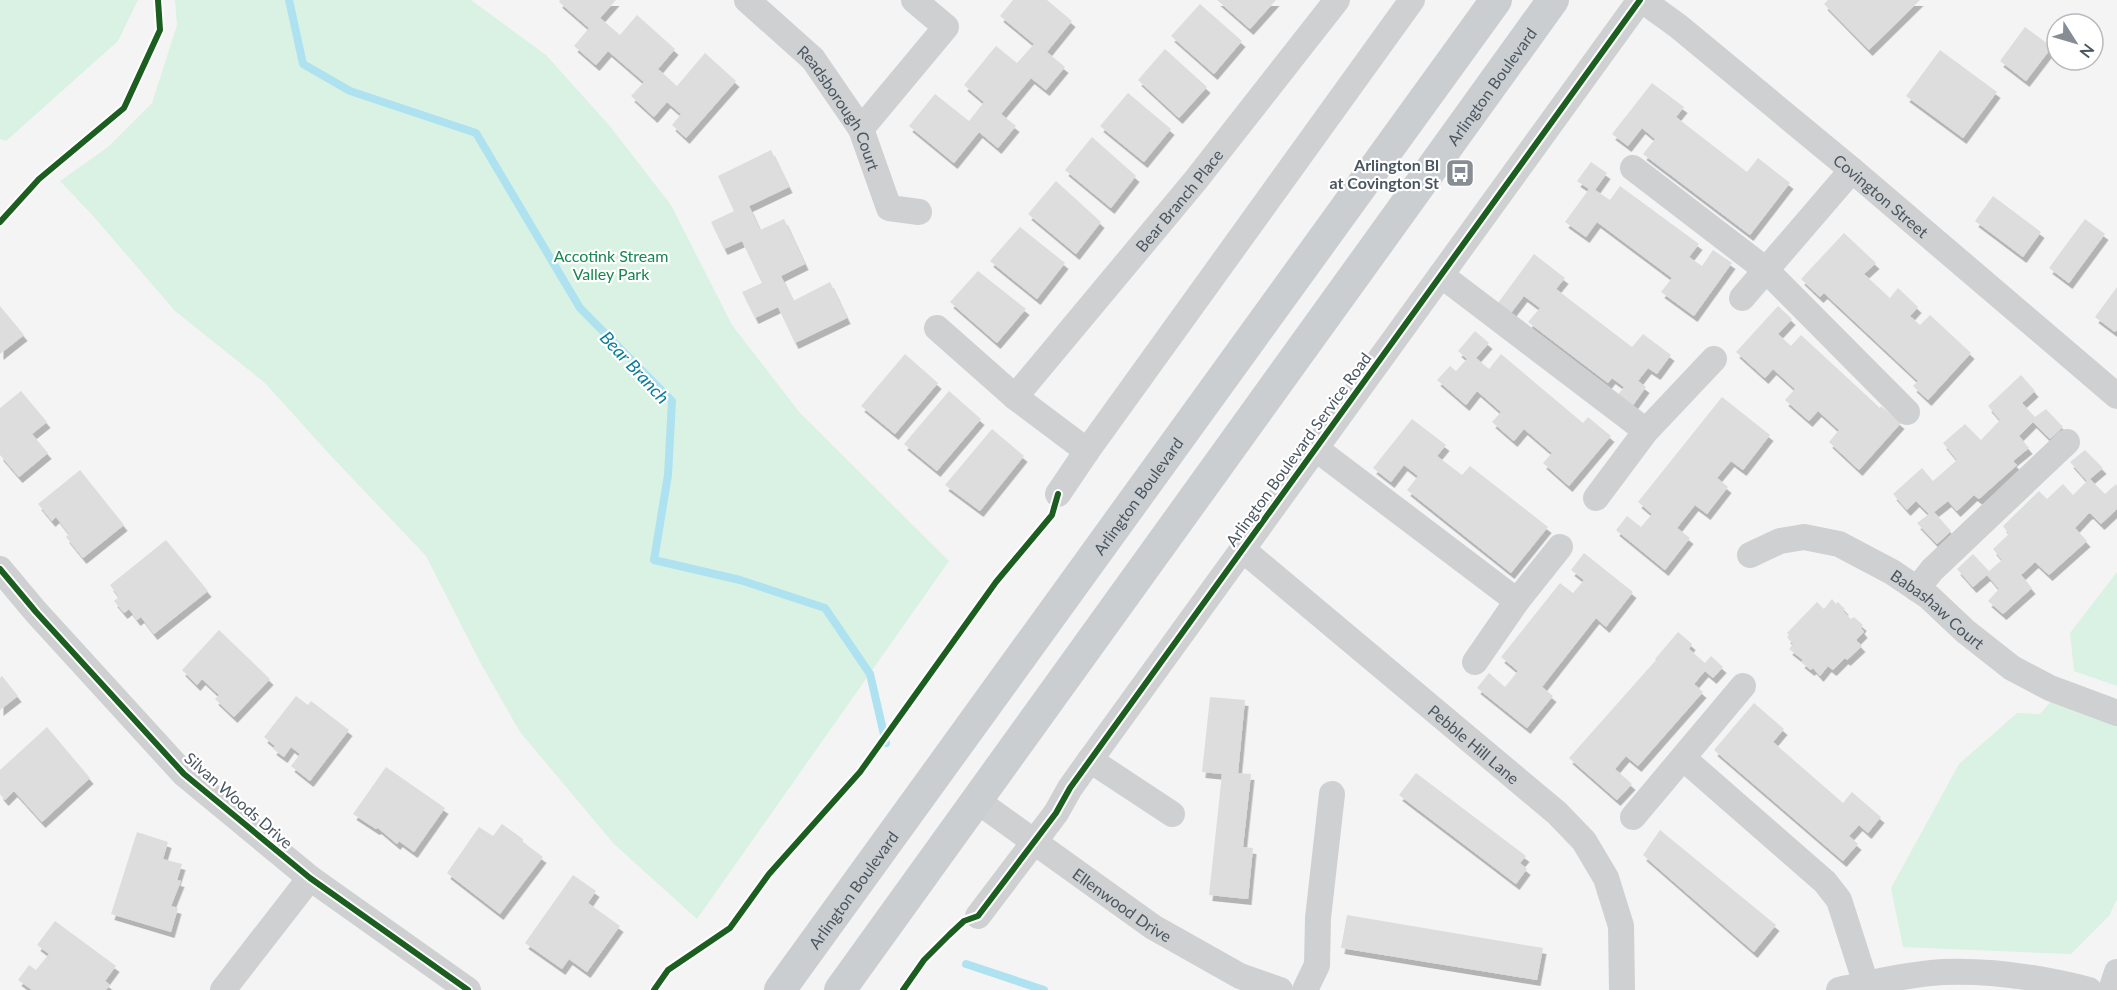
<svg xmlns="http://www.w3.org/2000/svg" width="2117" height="990" viewBox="0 0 2117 990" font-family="Lato,sans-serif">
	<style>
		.green { fill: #d9f2e3 }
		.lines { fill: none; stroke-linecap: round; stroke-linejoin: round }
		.stream { stroke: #aee2f0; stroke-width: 8 }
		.building { fill: #ddddde; filter: url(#shadow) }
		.minor { stroke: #ced0d2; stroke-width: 26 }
		.major { stroke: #caced1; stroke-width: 32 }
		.cycleway-casing { stroke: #fff; stroke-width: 10 }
		.cycleway { stroke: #1b5e20; stroke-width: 6 }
		.labels { text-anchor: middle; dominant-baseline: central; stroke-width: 4.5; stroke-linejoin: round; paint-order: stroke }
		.street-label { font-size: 16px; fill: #4a5661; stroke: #fff }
		.poi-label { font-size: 16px; font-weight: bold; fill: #4a5661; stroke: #fff; text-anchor: end }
		.park-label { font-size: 16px; fill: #17864f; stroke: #fff }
		.water-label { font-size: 18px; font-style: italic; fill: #0c7c9b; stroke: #fff }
	</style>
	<defs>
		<filter id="shadow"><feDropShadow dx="3.5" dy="6" stdDeviation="0" flood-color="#0004"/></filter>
	</defs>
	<rect width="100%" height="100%" fill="#f4f4f4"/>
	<path class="green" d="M0,0H138L118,41L6,141L0,139Z
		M175,0H471L546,55L609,125L671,205L732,325L800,413L949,561L697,919L614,844L520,732L480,662L426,556L332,457L265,383L175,311L94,217L60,181L108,147L152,103L177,25Z
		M2117,572V686L2074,671L2070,633Z
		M2052,700L2117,725V899L2109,916L2071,954L1903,947L1891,888L1959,764L2017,713L2040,714Z"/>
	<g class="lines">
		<path class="stream" d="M289,0L303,64L350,91L476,133L580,308L672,401L668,475L654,560L740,580L825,608L870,674L886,743
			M966,964L1044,990"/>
	</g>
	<path class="building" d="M560,0H616L600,18L620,35L637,15L675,49L658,69L677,86L705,53L736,81L686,138L672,125L681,114L667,102L654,117L631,96L644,82L608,51L596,65L574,46L589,28L559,2Z
		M1013,0H1047L1072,21L1047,52L1065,67L1046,90L1031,78L1001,114L1016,126L998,148L979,132L954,163L909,126L935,94L969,121L984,102L964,85L996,46L1017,63L1034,44L1000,16Z
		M1217,0H1276L1250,29Z
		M1828,0H1920L1869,50L1824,4Z
		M1200,4L1242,41L1214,74L1171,36Z
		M2025,27L2052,47L2026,81L2000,61Z
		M1165,49L1207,87L1179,118L1138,80Z
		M1940,50L1997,92L1963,138L1906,96Z
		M1652,83L1684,107L1676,117L1747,172L1758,158L1790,183L1750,235L1643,154L1655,139L1642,128L1628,146L1612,134Z
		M1128,93L1171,129L1144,162L1100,126Z
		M1092,137L1136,176L1111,208L1065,170Z
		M771,150L789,187L749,206L760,230L784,219L805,264L781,276L793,301L830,282L847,318L795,343L778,307L755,318L742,292L762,283L742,241L724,249L711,222L734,211L718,176Z
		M1591,162L1607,173L1595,190L1610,200L1620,186L1699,244L1689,257L1702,266L1713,250L1732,263L1694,316L1661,292L1672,278L1597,222L1586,237L1565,222L1589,189L1577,181Z
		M1056,181L1101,222L1076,254L1028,214Z
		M1993,196L2041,232L2023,257L1975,221Z
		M2085,219L2105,234L2069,283L2049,268Z
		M1020,227L1065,263L1037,299L990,261Z
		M1844,233L1876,263L1864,274L1890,298L1898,288L1918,307L1910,316L1920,325L1930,315L1971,353L1928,400L1913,386L1918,381L1824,293L1820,297L1801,279Z
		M1534,254L1565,278L1556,289L1632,347L1643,334L1671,355L1657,374L1648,368L1638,381L1646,387L1631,408L1616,397L1624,387L1612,378L1608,383L1528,322L1540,308L1524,296L1511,313L1498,303Z
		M978,271L1026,309L997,343L950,302Z
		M2117,287V330L2115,332L2095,317Z
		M0,306L24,335L0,354Z
		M1778,306L1792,319L1778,334L1791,346L1801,335L1880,408L1881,406L1901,423L1859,470L1829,442L1839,430L1818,411L1809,421L1785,400L1795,389L1773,369L1765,378L1736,352Z
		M1475,331L1489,343L1476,358L1489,369L1501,354L1583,423L1588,417L1611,436L1569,486L1543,463L1552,453L1524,429L1514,441L1492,422L1501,412L1477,391L1466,405L1437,380L1450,366L1456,371L1467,359L1458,351Z
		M905,354L938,383L895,434L861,406Z
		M2021,375L2035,391L2022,403L2035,417L2046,409L2063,427L2050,439L2033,422L2019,436L2029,448L2013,461L2017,465L1979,499L1974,495L1957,511L1948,501L1934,512L1951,531L1937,544L1917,523L1929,514L1916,501L1907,510L1893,494L1922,468L1933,481L1957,460L1943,443L1965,424L1981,440L2000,420L1988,406Z
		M21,391L47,422L32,434L48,453L19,477L0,455V408Z
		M949,391L981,419L937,471L904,444Z
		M1722,397L1770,435L1743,470L1731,461L1717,478L1728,487L1707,514L1695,505L1677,528L1690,538L1665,570L1616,530L1627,516L1641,527L1652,514L1638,502Z
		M1412,419L1446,445L1437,456L1462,475L1470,466L1548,527L1511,573L1407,490L1418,476L1404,465L1391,482L1373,468Z
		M992,429L1024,456L980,511L945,485Z
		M2085,450L2103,468L2090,479L2105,494L2116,484L2117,486V509L2101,524L2090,513L2088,514L2075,528L2087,541L2049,575L2035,562L2021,575L2032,588L2003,614L1988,601L1999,589L1987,575L1973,587L1957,569L1973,554L1989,571L2002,560L1993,549L2009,534L2003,526L2039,491L2047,499L2063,484L2073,495L2087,481L2070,462Z
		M80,470L124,525L83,558L66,537L69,534L56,517L52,521L38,504Z
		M166,540L208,591L154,634L141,617L137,620L129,609L124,613L114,601L119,597L110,585Z
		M1584,553L1633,592L1606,627L1596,618L1542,687L1553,696L1527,728L1477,688L1489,673L1505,687L1518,671L1501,657L1560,583L1573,593L1584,580L1571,570Z
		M1832,599L1836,604L1838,602L1845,609L1843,611L1851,619L1854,617L1863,625L1861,628L1864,632L1856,640L1862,646L1847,660L1845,658L1833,670L1828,666L1820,676L1813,668L1811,670L1801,662L1803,660L1789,649L1793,644L1787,637L1789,635L1787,633L1817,602L1824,609Z
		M219,630L270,679L234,717L215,699L219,695L202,679L197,685L182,670Z
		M1678,632L1692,644L1689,649L1705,663L1711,656L1723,667L1713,678L1705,671L1694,684L1703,692L1638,766L1626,756L1615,769L1632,784L1617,800L1569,758L1656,660L1655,659Z
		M2,676L18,696L0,710V678Z
		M296,696L308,705L311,701L349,730L310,781L291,766L300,754L291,747L284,757L273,749L275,746L264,737Z
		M1210,697L1245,700L1238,773L1251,774L1243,847L1253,848L1248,899L1209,895L1222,774L1202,772Z
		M1754,703L1784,729L1773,742L1843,803L1852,792L1881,817L1868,833L1859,825L1849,836L1858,844L1843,861L1714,750Z
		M47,727L90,778L42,822L14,791L5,800L0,794V770Z
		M386,767L445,808L414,852L399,841L397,844L378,828L376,829L353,814Z
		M1416,773L1526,856L1520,863L1527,869L1516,884L1399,795Z
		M502,824L523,839V842L543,857L500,914L447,873L479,827L493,836Z
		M1660,830L1776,925L1754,952L1643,855Z
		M137,832L168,842L163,859L182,864L177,880L181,881L171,906L178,908L171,932L111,914Z
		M573,875L596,891L588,903L620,926L587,972L569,959L562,969L525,943Z
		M1347,915L1543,948L1537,980L1341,948Z
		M55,921L116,966L105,981L110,985L106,990H32L18,980L29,965L36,970L49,954L37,945Z"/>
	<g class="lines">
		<g class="minor">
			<path id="s1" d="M747,0L813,59L861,129L889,208L919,212"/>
			<path id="s2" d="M1642,0L1678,26L1852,170L2117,396"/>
			<path d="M861,129L946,27L914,0"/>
			<path d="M1633,168L1766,270L1907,412"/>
			<path d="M1441,275L1646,431"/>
			<path d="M1742,298L1852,170"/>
			<path d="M937,328L1015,397L1087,451"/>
			<path id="s3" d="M1015,397L1195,181L1337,0"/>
			<path d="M1315,448L1517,601"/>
			<path d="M1058,494L1087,451L1412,0"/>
			<path d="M1596,498L1646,431L1714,359"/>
			<path id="s4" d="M1242,549L1557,813L1584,841L1606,878L1621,926L1622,990"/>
			<path id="s5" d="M1750,555L1780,541L1804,537L1839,544L1892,572L1929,597L1965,631L2012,668L2050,688L2117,713"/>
			<path d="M0,569L36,612L184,774L310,878L468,990"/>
			<path d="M1917,589L1932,570L2067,442"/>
			<path d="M1475,662L1517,601L1560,547"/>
			<path d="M1683,758L1825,882L1839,900L1866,984"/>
			<path d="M1090,760L1172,814"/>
			<path id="s6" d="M976,800L1153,927L1240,976L1280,990"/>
			<path d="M1633,817L1743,686"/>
			<path d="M978,916L1056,813L1070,788L1090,760L1640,0"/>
			<path d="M223,990L310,878"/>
			<path d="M1305,990L1317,965L1318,918L1332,794"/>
			<path d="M1839,990C1873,983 1908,974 1943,972C1992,970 2042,978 2089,990"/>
			<path d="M2111,990L2117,972"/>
		</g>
		<g class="major">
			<path id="s7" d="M780,990L1496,0"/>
			<path id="s8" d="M840,990L1553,0"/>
		</g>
		<g class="cycleway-casing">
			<path id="cycleway" d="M0,222L39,179L124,108L160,30L158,0
				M0,569L36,612L184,774L310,878L468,990
				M654,990L668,970L730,928L769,874L860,772L996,582L1052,515L1058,494
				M903,990L924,960L949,935L964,921L978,916L1056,813L1070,788L1640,0"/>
		</g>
		<use href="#cycleway" class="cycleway"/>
	</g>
	<defs>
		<g id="bus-square" transform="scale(1.5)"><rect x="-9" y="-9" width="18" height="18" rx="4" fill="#868d94" stroke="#fff"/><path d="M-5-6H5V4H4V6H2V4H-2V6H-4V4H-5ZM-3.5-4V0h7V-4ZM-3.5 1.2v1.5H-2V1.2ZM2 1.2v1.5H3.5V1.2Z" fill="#fff"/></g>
	</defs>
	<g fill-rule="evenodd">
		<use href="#bus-square" x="1460" y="173"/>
	</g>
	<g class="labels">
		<g class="street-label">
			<text stroke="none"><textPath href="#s8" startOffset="1114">Arlington Boulevard</textPath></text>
			<text stroke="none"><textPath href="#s1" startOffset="144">Readsborough Court</textPath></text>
			<text stroke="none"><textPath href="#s2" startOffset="309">Covington Street</textPath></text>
			<text stroke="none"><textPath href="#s3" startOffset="256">Bear Branch Place</textPath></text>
			<text transform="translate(1298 449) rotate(-54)">Arlington Boulevard Service Road</text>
			<text stroke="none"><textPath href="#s7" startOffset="610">Arlington Boulevard</textPath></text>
			<text stroke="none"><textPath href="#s5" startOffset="212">Babashaw Court</textPath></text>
			<text stroke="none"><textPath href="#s4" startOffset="303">Pebble Hill Lane</textPath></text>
			<text transform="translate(239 800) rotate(41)">Silvan Woods Drive</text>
			<text stroke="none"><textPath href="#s7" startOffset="124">Arlington Boulevard</textPath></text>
			<text stroke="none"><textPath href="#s6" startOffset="180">Ellenwood Drive</textPath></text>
		</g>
		<g class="poi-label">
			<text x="1439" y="164">Arlington Bl<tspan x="1439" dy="18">at Covington St</tspan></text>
		</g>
		<g class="park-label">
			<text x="611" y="255">Accotink Stream<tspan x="611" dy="18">Valley Park</tspan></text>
		</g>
		<g class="water-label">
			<text transform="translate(635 367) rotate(47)">Bear Branch</text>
		</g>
	</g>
	<g transform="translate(2075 42) rotate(127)"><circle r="28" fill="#ffffff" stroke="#b7bbc0" stroke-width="1.5"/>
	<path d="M0-4.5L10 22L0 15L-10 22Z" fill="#868d94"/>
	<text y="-9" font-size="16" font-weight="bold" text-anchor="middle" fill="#4a5661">N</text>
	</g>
</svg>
